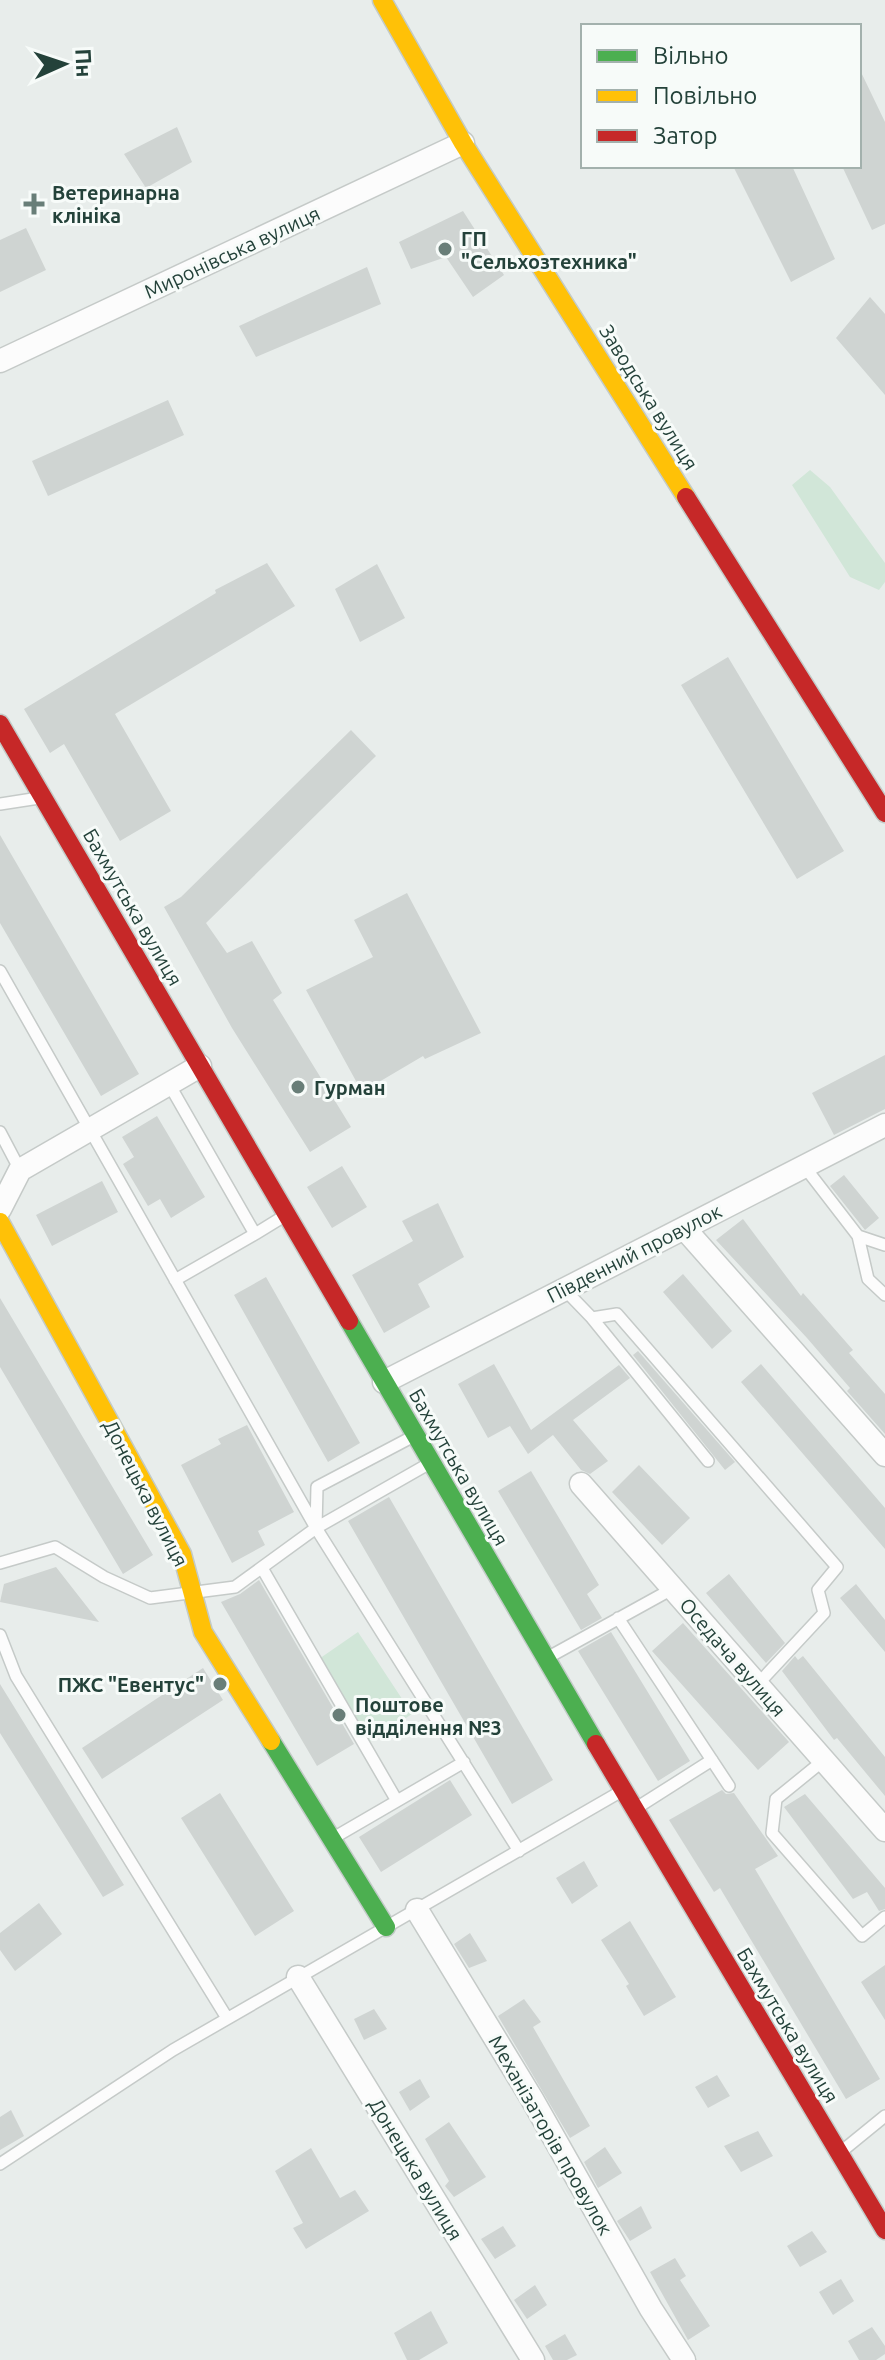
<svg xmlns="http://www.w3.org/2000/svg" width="885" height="2360" viewBox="0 0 885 2360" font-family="Ubuntu,sans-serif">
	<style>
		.green { fill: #d1e6d8 }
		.building { fill: #cfd4d2 }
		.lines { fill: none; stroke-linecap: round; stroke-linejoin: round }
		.lane-casing { stroke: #c5cac8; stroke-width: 14 }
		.street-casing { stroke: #c5cac8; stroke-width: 25 }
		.fast-casing { stroke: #c3cbc8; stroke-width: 21 }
		.slow-casing { stroke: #c3cbc8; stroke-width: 21 }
		.jam-casing { stroke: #c3cbc8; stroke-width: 21 }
		.lane { stroke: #fcfcfc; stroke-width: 11 }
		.street { stroke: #fcfcfc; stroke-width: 22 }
		.fast { stroke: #4caf50; stroke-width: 18 }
		.slow { stroke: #ffc107; stroke-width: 18 }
		.jam { stroke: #c62828; stroke-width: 18 }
		.poi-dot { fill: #697e78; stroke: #f7fbf9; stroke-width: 3 }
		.labels { text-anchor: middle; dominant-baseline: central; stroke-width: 6; stroke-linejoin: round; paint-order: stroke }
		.poi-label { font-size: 20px; font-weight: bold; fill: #24423a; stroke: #f7fbf9; text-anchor: start }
		.street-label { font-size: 20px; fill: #24423a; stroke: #f7fbf9 }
	</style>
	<rect width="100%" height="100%" fill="#e8edeb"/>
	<path class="green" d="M810,470L830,487L885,563V582L879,590L850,577L792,485Z
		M358,1632L412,1714L366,1744L316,1661Z"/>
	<path class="building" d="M859,68L885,122V224L872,230L842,166H859Z
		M177,127L192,162L146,188L124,154Z
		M733,166H792L835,259L791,282Z
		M463,211L504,275L473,297L446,257L411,269L399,242Z
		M26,228L46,270L0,292V240Z
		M367,267L381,304L256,357L239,326Z
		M870,297L885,314V395L836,338Z
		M168,400L184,435L48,496L32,461Z
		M267,563L295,606L115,714L171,811L120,841L64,744L50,753L24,709L216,593L215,590Z
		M377,564L405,618L360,642L335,589Z
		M728,657L844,851L797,879L681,685Z
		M351,730L376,756L206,923L227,953L252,941L282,993L273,1000L351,1127L310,1152L232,1028L164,907L181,897Z
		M0,835L139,1074L101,1096L0,923Z
		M407,893L481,1033L425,1059L423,1056L362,1092L306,990L373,957L354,920Z
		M885,1055V1109L834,1135L812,1093Z
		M157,1116L205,1197L171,1218L160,1199L148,1206L123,1164L134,1157L122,1137Z
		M342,1166L367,1207L332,1228L307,1187Z
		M844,1175L879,1218L865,1230L830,1186Z
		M102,1181L118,1212L52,1246L36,1215Z
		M438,1203L464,1257L418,1284L430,1307L384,1333L352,1275L413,1241L402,1221Z
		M743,1219L801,1296L803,1293L853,1350L849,1353L885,1394V1434L847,1391L850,1388L807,1338L716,1240Z
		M683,1274L732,1331L712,1349L663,1292Z
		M266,1277L360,1443L328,1462L234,1295Z
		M0,1298L153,1555L123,1574L0,1367Z
		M638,1351L735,1462L725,1470L633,1355Z
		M494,1364L531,1430L619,1365L630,1378L573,1420L608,1461L590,1474L581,1470L553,1435L528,1454L510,1426L488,1438L458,1384Z
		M761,1364L885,1508V1549L741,1382Z
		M247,1425L294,1512L258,1531L265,1545L232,1563L181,1465L221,1444L218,1439Z
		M639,1465L690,1518L662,1545L612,1492Z
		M531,1471L599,1585L587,1594L602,1618L581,1630L498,1491Z
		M389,1497L553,1780L512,1804L348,1521Z
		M56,1567L99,1622L0,1602L4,1584Z
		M729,1574L785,1643L766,1663L706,1593Z
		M259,1580L354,1744L317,1766L221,1602L240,1594Z
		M856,1584L885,1620V1652L840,1598Z
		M683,1623L789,1742L758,1770L652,1651Z
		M611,1632L690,1761L658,1781L578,1651Z
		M795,1656L798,1660L803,1656L885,1757V1796L837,1738L834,1740L782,1671Z
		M203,1668L223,1700L102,1779L82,1748Z
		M0,1684L124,1885L103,1897L0,1733Z
		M450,1780L472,1815L381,1872L359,1837Z
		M722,1790L726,1794L734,1793L778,1856L755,1869L880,2079L846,2099L720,1888L714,1892L669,1820Z
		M220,1793L294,1911L255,1936L181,1818Z
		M805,1794L885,1888V1909L879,1911L867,1892L853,1899L784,1807Z
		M584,1861L598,1886L572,1904L556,1878Z
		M39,1903L62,1934L15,1971L0,1950V1933Z
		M630,1921L676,1997L644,2016L626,1986L629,1984L601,1940Z
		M470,1933L487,1961L469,1968L454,1944Z
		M885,1965V2020L861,1982Z
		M524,1999L541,2022L533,2027L590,2126L570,2138L498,2016Z
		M374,2009L387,2029L364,2040L354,2019Z
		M717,2075L730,2096L708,2108L695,2087Z
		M420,2079L430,2097L410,2111L399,2092Z
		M11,2110L24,2136L0,2150V2117Z
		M449,2122L486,2177L454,2197L445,2186L449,2181L425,2139Z
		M758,2131L773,2156L741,2172L724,2146Z
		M605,2147L622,2173L598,2188L584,2162Z
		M311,2148L340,2198L355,2190L369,2211L306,2249L293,2228L303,2223L275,2171Z
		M641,2206L652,2228L630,2241L617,2221Z
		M503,2226L516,2246L495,2259L481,2239Z
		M812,2231L827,2252L800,2267L787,2246Z
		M675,2258L686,2276L680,2280L710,2326L688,2340L650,2272Z
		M841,2279L854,2301L833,2315L819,2292Z
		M535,2285L547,2305L527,2319L514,2300Z
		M431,2311L448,2343L419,2360H407L394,2333Z
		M872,2327L885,2346V2354L876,2360H859L848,2341Z
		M565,2334L577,2355L567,2360H553L545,2346Z"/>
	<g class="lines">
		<g class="lane-casing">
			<path id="lane" d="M0,804L39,798
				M0,971L316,1528L519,1851
				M169,1084L255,1234L286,1215
				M0,1132L20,1170
				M804,1166L858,1236L868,1279L885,1295
				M858,1236L885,1245
				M175,1280L255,1234
				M564,1289L592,1318L708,1461
				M592,1318L617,1314L837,1567L818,1590L824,1613L757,1685
				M316,1528L430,1463
				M0,1563L55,1547L104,1577L150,1598L235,1587L316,1528L317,1487L412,1437
				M262,1568L397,1801L464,1762
				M618,1618L729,1786
				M0,1635L16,1676L227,2018
				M547,1658L672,1589
				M824,1760L776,1799L772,1833L862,1936L885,1917
				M638,1807L712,1760
				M335,1837L397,1801
				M842,2151L885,2116
				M0,2164L173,2050L620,1792"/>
		</g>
		<g class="street-casing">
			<path id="street" d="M0,361L463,143
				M0,1209L20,1170L200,1066
				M684,1228L885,1455
				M384,1382L885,1125
				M581,1484L885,1830
				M417,1910L532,2099L651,2309L684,2360
				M298,1977L533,2360"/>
		</g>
		<g class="fast-casing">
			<path id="fast" d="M349,1321L596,1744
				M271,1741L386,1927"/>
		</g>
		<g class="slow-casing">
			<path id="slow" d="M382,0L463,143L686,497
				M0,1222L182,1554L203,1632L271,1741"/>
		</g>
		<g class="jam-casing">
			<path id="jam" d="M686,497L885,813
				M0,724L349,1321
				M596,1744L885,2230"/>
		</g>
		<use href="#lane" class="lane"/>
		<use href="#street" class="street"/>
		<use href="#fast" class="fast"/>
		<use href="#slow" class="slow"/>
		<use href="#jam" class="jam"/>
	</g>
	<g class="poi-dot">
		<path d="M30 192h8v8h8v8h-8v8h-8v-8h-8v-8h8z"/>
		<circle cx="445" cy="249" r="8"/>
		<circle cx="298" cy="1087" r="8"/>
		<circle cx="220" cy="1684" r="8"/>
		<circle cx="339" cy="1715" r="8"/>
	</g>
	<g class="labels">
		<g class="poi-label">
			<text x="52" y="192">Ветеринарна<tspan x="52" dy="23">клініка</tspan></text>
			<text x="461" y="238">ГП<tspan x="461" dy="23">"Сельхозтехника"</tspan></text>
			<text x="314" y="1087">Гурман</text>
			<text x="204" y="1684" text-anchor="end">ПЖС "Евентус"</text>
			<text x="355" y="1704">Поштове<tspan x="355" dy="23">відділення №3</tspan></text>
		</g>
		<g class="street-label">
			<text transform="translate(232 252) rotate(-25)">Миронівська вулиця</text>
			<text transform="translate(649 397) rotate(58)">Заводська вулиця</text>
			<text transform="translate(133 907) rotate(60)">Бахмутська вулиця</text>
			<text transform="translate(634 1253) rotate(-27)">Південний провулок</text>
			<text transform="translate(459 1467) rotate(60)">Бахмутська вулиця</text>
			<text transform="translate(146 1493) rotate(63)">Донецька вулиця</text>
			<text transform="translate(733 1657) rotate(49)">Оседача вулиця</text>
			<text transform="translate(788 2025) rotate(59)">Бахмутська вулиця</text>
			<text transform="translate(551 2135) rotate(60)">Механізаторів провулок</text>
			<text transform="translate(416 2169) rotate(59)">Донецька вулиця</text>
		</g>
	</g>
	<rect x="581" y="24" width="280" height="144" fill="#f7fbf9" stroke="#a3b1ad" stroke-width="2"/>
	<rect x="597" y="50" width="40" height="12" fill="#4caf50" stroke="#a3b1ad" stroke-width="2"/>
	<text x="653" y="64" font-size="24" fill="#24423a">Вільно</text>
	<rect x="597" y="90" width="40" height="12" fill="#ffc107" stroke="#a3b1ad" stroke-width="2"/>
	<text x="653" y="104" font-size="24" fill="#24423a">Повільно</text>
	<rect x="597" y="130" width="40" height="12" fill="#c62828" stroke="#a3b1ad" stroke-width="2"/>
	<text x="653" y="144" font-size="24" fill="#24423a">Затор</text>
	<g transform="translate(64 64) rotate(87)" stroke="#f7fbf9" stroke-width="6" paint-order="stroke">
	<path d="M0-6L14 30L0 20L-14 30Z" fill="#24423a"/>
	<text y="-12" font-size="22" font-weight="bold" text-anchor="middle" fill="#24423a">Пн</text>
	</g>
</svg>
